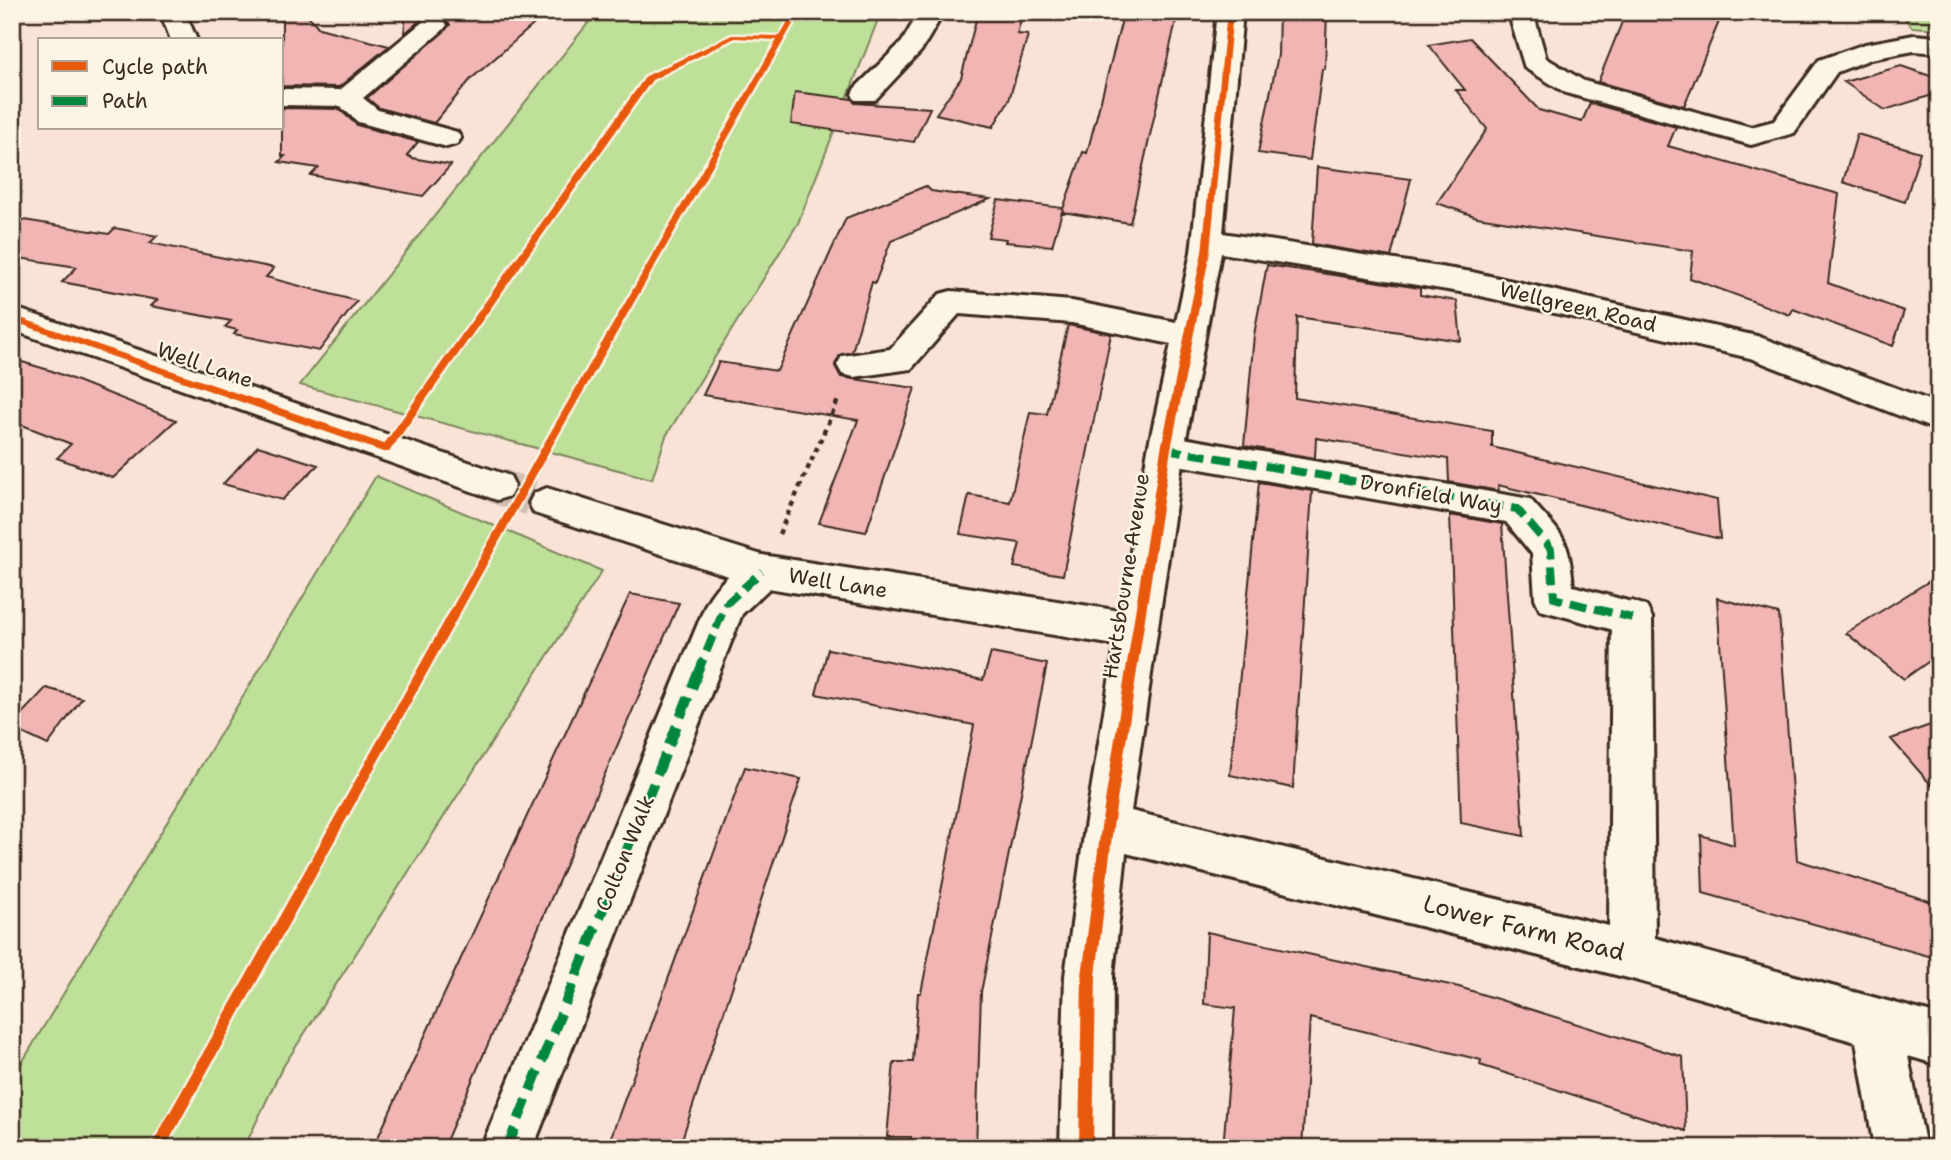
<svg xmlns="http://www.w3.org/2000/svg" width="1951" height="1160" viewBox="0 0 1951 1160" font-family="'Shantell Sans',sans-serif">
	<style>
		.green { fill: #bee099; stroke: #7c855c; stroke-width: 2 }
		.building { fill: #f1b5b4; stroke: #3b2a1e; stroke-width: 2 }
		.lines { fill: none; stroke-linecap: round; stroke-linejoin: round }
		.minor-tunnel { stroke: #d3bdb1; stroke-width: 36; stroke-dasharray: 36 18; stroke-linecap: butt }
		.pedestrian-casing { stroke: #3b2a1e; stroke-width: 6 }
		.minor-casing { stroke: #3b2a1e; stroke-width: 6 }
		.path { stroke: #3b2a1e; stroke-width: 4.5; stroke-dasharray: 5 5; stroke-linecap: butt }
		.pedestrian { fill: #fcf5e5; fill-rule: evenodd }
		.minor { fill: #fcf5e5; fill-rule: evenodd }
		.quiet-far1 { stroke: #00873e; stroke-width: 8; stroke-dasharray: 17 8; stroke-linecap: butt }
		.quiet { stroke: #00873e; stroke-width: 10; stroke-dasharray: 21 10; stroke-linecap: butt }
		.cycleway-casing { stroke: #fcf5e5; stroke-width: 5 }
		.cycleway { fill: #e8590c; fill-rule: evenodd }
		.labels { text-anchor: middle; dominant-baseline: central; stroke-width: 5; stroke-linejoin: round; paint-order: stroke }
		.street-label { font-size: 21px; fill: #3b2a1e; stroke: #fcf5e5 }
		.near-street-label { font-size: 24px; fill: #3b2a1e; stroke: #fcf5e5 }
	</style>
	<rect width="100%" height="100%" fill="#f9e2d6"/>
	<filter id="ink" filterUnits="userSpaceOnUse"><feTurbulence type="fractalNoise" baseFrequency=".0143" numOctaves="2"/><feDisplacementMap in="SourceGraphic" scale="14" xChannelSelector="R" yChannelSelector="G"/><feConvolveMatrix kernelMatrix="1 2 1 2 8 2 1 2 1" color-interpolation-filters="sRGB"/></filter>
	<g filter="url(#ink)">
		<path class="green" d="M597,12H881L798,223L666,436L652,479L300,385Z
			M1900,12H1939V29L1912,27Z
			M376,476L602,571L281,1070L244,1148H12V1079Z"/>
		<path class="building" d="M282,12H305L319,28L389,46L339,87L282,86Z
			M406,12H548L471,79L434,123L379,108L367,98L450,25L444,18L433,15L423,18L404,34Z
			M978,12H1023L1017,34L1028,35L1009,100L993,127L936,114L961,78Z
			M1124,12H1178L1130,223L1062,212L1083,152L1087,153Z
			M1279,12H1327L1325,69H1322L1310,160L1258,153L1278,55Z
			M1626,12H1723L1684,106L1598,82Z
			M1470,38L1539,110L1582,122L1590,103L1676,127L1668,146L1839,194L1828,283L1904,311L1893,346L1793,309L1790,315L1690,278L1693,251L1477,217L1437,203L1487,129L1456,90H1465L1429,45Z
			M1901,66L1939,79V93L1885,110L1844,82Z
			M795,92L852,99L855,103L930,108L914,142L791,124Z
			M282,108L339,109L357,125L418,142L407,155L412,158L451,165L423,196L311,175L318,168L279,162L285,156H282Z
			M1857,134L1920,152L1905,202L1843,182Z
			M1317,167L1411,179L1391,257L1312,244Z
			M926,186L931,191L990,199L891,241L875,283L872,282L852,352L840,355L835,366L841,377L915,388L866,532L819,523L858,420L703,395L719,362L777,371L846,218Z
			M998,200L1063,208L1052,246L1005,242L1006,239L988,237Z
			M12,218L109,234L115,228L157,236L150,243L274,268L266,277L357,301L319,351L234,334L237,330L225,327L231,321L151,306L157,300L62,282L77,267L12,257Z
			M1267,265L1420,288V295L1457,301L1461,341L1297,317L1295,398L1492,431V447L1717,500L1720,539L1498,485L1499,491L1449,482L1448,459L1316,438L1315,458L1244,446L1254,335Z
			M1068,325L1111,334L1063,575L1014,567L1020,543L960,534L969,495L1010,502L1030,412L1047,414Z
			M12,359L52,371L176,420L113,478L57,458L71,444L12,421Z
			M258,446L318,465L282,500L223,484Z
			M1259,482L1312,491L1293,788L1230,775Z
			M1450,515L1502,524L1524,836L1461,823Z
			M1939,575V654L1904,679L1846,633Z
			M630,594L679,603L443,1148H373Z
			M1717,598L1779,614L1797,860L1939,904V959L1703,893L1701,835L1734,845Z
			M828,649L983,680L991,653L1047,664L981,992L976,1148H910L911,1137H887L894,1062H913L918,993H921L974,725L816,694Z
			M46,688L82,698L48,745L12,728V724Z
			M1939,722V794L1891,739Z
			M745,767L801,779L679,1148H607Z
			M1207,932L1459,987L1683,1057L1686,1131L1480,1065L1481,1060L1310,1018L1302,1148H1223L1235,1008L1204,1004Z"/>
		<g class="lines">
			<path class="minor-tunnel" d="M497,486L547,503"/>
			<g class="pedestrian-casing">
				<path id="pedestrian" d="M1166,435L1530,499C1562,536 1569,535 1573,586L1646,606L1652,618L1646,630L1632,635L1540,610L1535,598L1532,554L1506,522L1166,463L1153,459L1148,449L1153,439Z
					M762,555L776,560L781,571L776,582L742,614L533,1148H481L706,604C717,583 740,563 762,555Z"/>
			</g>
			<g class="minor-casing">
				<path id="minor" d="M160,12H185L197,40H171Z
					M919,12H944L921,51L875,100H855L852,94L855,88L902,42Z
					M1217,12H1243L1223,233L1472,272L1757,336L1939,404V431L1750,358L1472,294L1221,253L1184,449L1131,811L1609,926L1612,618L1618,606L1632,601L1646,606L1652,618L1655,938L1939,1015V1065L1908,1056L1926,1148H1874L1856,1042L1632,979L1126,853L1113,976L1112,1148H1060L1065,976L1085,827L1115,645L762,587L534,513L529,503L534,493L547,488L762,555L1121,611L1148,449L1171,344L1072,323L959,314L911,369L854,377L842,374L837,365L842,356L890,349L940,294L951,291L1072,301L1176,322L1191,252Z
					M1508,12H1533L1546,58L1584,81L1751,127L1774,121L1819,60L1865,44L1914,35L1939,37V53L1914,51L1871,59L1837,72L1794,133L1751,145L1566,93L1525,68Z
					M434,17L443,20L447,25L443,30L363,98L378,110L457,132L461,138L457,144L447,147L358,122L340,106L282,105V89L340,90L425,20Z
					M12,307L510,476L515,486L510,496L497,500L12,330Z"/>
			</g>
			<path class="path" d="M779,534L839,398"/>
			<use href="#pedestrian" class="pedestrian"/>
			<use href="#minor" class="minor"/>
			<path class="quiet-far1" d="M1166,449L1517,509L1551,549L1554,598L1632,618
				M697,675L726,604L762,571"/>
			<path class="quiet" d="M507,1148L698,673"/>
			<g class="cycleway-casing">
				<path id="cycleway" d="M793,12H800L548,453L165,1148H150L542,447L777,40L735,38L652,80L389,452H383L12,321V315L384,444L646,76L732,35L780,36Z
					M1227,12H1233L1210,252L1171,449L1113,827L1096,976L1093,1148H1079L1082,976L1101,827L1161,449L1202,252Z"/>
			</g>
			<use href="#cycleway" class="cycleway"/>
		</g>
	</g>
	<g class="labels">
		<g class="street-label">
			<text transform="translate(1578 307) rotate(13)">Wellgreen Road</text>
			<text transform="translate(205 365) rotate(19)">Well Lane</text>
			<text transform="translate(1431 494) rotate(10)">Dronfield Way</text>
			<text transform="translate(1126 576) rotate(-81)">Hartsbourne Avenue</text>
			<text transform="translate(838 583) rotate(9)">Well Lane</text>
			<text transform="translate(625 853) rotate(-68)">Colton Walk</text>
		</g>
		<g class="near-street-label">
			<text transform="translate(1524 928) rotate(14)">Lower Farm Road</text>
		</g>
	</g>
	<rect width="1951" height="1160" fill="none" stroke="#fcf5e5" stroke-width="42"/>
	<rect x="21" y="21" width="1909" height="1118" fill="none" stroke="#3b2a1e" stroke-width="2.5" filter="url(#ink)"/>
	<rect x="38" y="38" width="245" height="91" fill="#fcf5e5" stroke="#afa495" stroke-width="2"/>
	<rect x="52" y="61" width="35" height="10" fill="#e8590c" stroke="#afa495" stroke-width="2"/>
	<text x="102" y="74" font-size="21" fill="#3b2a1e">Cycle path</text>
	<rect x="52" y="96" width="35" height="10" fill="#00873e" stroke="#afa495" stroke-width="2"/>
	<text x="102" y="108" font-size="21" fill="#3b2a1e">Path</text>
</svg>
